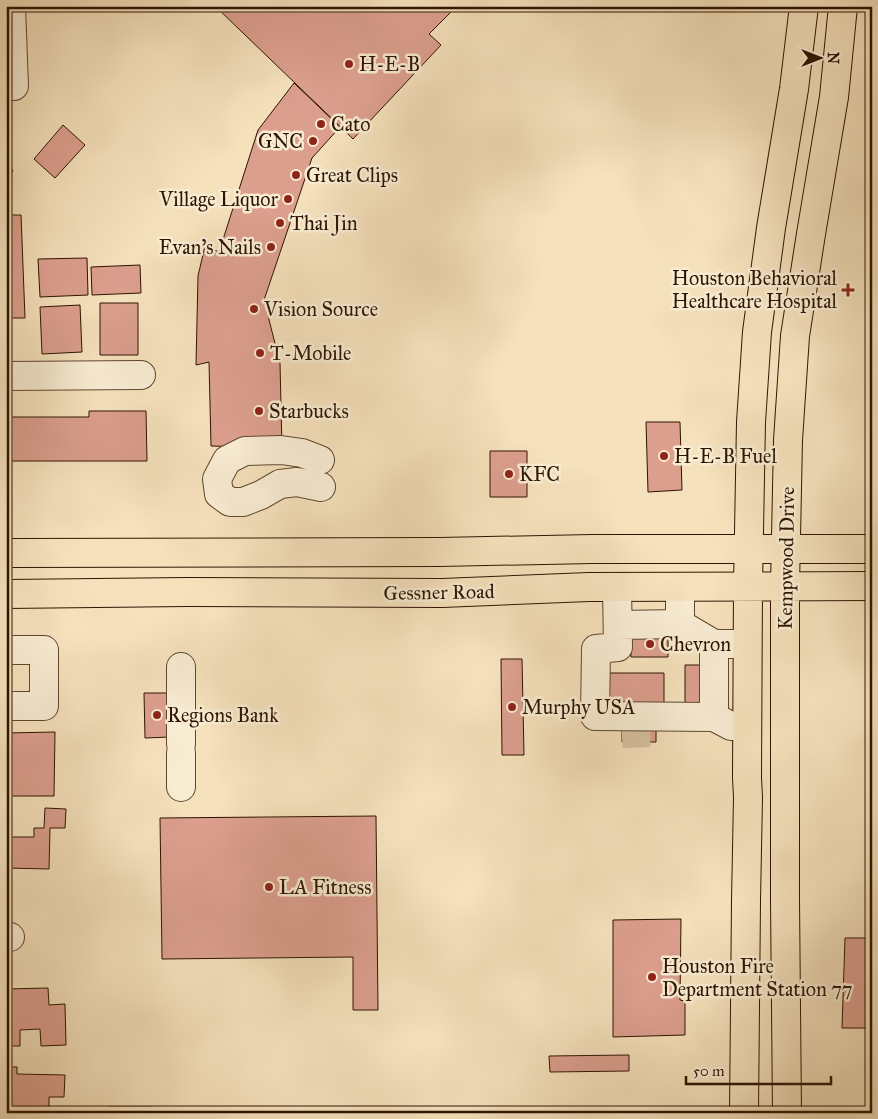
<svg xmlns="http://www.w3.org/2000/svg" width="878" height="1119" viewBox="0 0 878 1119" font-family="'IM FELL Great Primer',serif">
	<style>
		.building { fill: #dc9f8e; stroke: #2e1400 }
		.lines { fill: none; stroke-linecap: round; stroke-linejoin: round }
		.minor-tunnel { stroke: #d7c2a0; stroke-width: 28; stroke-dasharray: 28 14; stroke-linecap: butt }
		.minor-casing { stroke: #60472f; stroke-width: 30 }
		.major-casing { stroke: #2e1400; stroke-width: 30 }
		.minor { stroke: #f8ecd3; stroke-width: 28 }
		.major { stroke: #f5e1bc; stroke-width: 28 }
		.poi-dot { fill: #8f2418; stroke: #f8ecd3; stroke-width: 2 }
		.labels { text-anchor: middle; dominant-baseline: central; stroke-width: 5; stroke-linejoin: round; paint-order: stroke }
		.poi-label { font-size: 20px; fill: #2e1400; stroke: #f8ecd3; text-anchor: start }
		.street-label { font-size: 20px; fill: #2e1400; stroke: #f8ecd3 }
	</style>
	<rect width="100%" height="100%" fill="#f5e1bc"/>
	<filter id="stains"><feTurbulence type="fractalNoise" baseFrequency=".004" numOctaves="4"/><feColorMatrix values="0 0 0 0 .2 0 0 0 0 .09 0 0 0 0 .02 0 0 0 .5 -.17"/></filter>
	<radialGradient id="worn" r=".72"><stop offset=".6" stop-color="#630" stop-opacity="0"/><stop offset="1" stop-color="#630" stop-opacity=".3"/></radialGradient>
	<path class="building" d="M215,6H457L429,34L441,45L353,139Z
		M294,83L340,127L312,158L264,300L280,363L282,448L211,446L209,362L196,365L198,276L205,246L219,252L258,130Z
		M63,125L85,145L55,178L34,159Z
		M6,144L10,146L6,161Z
		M6,168L13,170L7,188H6Z
		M6,215H21L25,318H6Z
		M87,258L88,295L40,297L38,259Z
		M140,265L141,293L92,295L91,267Z
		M100,303H138V355H100Z
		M80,305L82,352L42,354L40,307Z
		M89,411H146L147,461H6V417H89Z
		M646,422H680L682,490L648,492Z
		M490,451H527V497H490Z
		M631,631H668V657H631Z
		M501,659H522L524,755H502Z
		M685,665H708V704H685Z
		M603,673H664V706H603Z
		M144,693H171L170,737L145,738Z
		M622,724H656V742H622Z
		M55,732L54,796H6V733Z
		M45,808L66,809L65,828H50L49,869L6,868V837H34V828H44Z
		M376,816L378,1010H353V957L162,959L160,818Z
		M681,919L680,1000L685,1001V1035L613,1037V920Z
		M845,938H872V1028H842Z
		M48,988L49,1005L65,1004L66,1045L41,1046L40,1029L20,1030V1046H6V989Z
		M629,1055V1071L550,1072L549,1056Z
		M6,1067H17V1074L65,1075L64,1097H49V1113H6Z
		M108,1107H152V1113H108Z
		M203,1108H248V1113H203Z
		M486,1108H528V1111L614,1112V1113H486Z
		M301,1109H445V1113H301Z
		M664,1109L714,1110V1113H663Z"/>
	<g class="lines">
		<path class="minor-tunnel" d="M622,734L656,733"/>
		<g class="minor-casing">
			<path id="minor" d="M11,6L14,86
				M6,376L141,375
				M320,460L302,453L281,450L245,451L227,460L217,479L219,494L230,502H243L261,495L280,484L297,482L321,487
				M617,587L618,647L596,649L595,716L714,717L731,726H747
				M680,587V624L714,644
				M618,625L680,624
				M6,650H44V706H6
				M181,667V744
				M714,717V644H747
				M181,753V787
				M6,937H10"/>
		</g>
		<g class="major-casing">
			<path id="major" d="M6,553L439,552L592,549H872
				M6,594L187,592L442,593L589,587L872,586
				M744,1113L746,901L748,797L747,778L748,586L751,422L757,332L771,228L794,89L804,6
				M787,1113L785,900V586L788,440L795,336L811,234L834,97L843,6"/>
		</g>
		<use href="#minor" class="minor"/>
		<use href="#major" class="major"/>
	</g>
	<g class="poi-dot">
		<circle cx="349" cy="64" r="5"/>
		<circle cx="321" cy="124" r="5"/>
		<circle cx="313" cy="141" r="5"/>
		<circle cx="296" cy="175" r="5"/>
		<circle cx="288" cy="199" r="5"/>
		<circle cx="280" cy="223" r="5"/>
		<circle cx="271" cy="247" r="5"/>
		<path d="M845.5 282.5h5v5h5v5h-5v5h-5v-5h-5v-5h5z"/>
		<circle cx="254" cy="309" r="5"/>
		<circle cx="260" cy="353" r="5"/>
		<circle cx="259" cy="411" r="5"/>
		<circle cx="664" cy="456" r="5"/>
		<circle cx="509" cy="474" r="5"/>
		<circle cx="650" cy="644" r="5"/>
		<circle cx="512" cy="707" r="5"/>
		<circle cx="157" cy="715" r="5"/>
		<circle cx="269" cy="887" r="5"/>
		<circle cx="652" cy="977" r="5"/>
	</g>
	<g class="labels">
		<g class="poi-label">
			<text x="359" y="64">H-E-B</text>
			<text x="331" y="124">Cato</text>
			<text x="303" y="141" text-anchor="end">GNC</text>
			<text x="306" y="175">Great Clips</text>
			<text x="278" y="199" text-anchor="end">Village Liquor</text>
			<text x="290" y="223">Thai Jin</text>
			<text x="261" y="247" text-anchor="end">Evan's Nails</text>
			<text x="837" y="278" text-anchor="end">Houston Behavioral<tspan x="837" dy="23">Healthcare Hospital</tspan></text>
			<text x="264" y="309">Vision Source</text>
			<text x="270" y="353">T-Mobile</text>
			<text x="269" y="411">Starbucks</text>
			<text x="674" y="456">H-E-B Fuel</text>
			<text x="519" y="474">KFC</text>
			<text x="660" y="644">Chevron</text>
			<text x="522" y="707">Murphy USA</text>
			<text x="167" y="715">Regions Bank</text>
			<text x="279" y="887">LA Fitness</text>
			<text x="662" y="966">Houston Fire<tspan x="662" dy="23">Department Station 77</tspan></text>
		</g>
		<g class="street-label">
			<text transform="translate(786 558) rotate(-89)">Kempwood Drive</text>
			<text transform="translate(439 592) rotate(-1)">Gessner Road</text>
		</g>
	</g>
	<rect width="878" height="1119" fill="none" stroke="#f5e1bc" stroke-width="25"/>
	<rect x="8" y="8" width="863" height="1104" fill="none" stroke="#2e1400" stroke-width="2.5"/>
	<rect x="12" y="12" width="853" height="1094" fill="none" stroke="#2e1400"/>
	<g transform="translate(820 58) rotate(90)" stroke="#f8ecd3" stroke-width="4" paint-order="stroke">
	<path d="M0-4L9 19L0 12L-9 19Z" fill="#2e1400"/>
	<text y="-8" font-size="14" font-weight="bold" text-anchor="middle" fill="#2e1400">N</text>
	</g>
	<path d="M686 1076v8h145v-8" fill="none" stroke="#2e1400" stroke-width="2.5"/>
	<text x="693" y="1076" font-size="15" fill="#2e1400" stroke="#f8ecd3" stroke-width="4" paint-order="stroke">50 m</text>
	<rect width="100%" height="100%" filter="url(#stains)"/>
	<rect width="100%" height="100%" fill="url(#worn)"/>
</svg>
